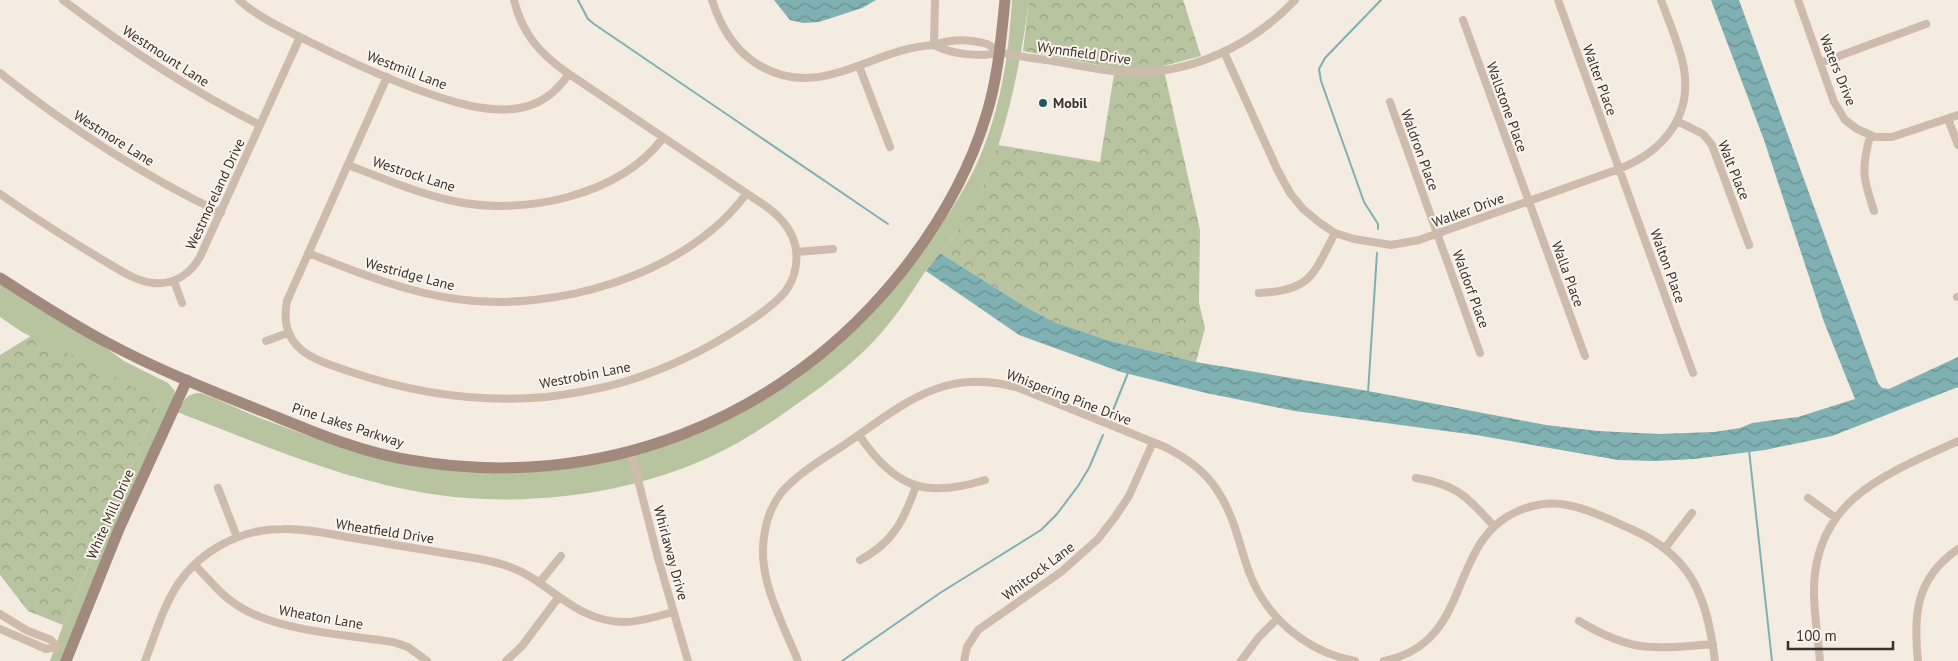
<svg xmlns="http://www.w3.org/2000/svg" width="1958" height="661" viewBox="0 0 1958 661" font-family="'PT Sans',sans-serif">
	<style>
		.green { fill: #b8c4a0 }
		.forest { fill: url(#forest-crowns) }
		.water { fill: url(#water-waves) }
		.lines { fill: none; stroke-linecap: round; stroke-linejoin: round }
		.stream { stroke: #7fb0b2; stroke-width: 2 }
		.street { stroke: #cdbbac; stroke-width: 8 }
		.secondary { stroke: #a18a7d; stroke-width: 11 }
		.poi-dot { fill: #1f5a5e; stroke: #fbf5ee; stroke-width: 2 }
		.labels { text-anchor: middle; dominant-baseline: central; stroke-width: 4; stroke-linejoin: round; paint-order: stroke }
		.street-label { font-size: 14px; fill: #3b302b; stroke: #fbf5ee }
		.poi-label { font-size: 14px; font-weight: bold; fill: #3b302b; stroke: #fbf5ee; text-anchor: start }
	</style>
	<defs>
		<pattern id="forest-crowns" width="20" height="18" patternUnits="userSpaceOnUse" patternTransform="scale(1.25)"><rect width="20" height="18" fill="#b8c4a0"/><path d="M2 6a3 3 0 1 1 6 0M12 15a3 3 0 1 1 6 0" fill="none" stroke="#97a083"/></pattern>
		<pattern id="water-waves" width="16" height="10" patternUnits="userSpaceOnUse" patternTransform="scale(1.25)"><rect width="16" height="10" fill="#7fb0b2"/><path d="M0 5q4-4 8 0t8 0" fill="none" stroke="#699091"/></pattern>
	</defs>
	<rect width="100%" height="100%" fill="#f4ebe1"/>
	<path class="green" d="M1012,0H1029C1022,53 1012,105 995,156C989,172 984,188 976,203C962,229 942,249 925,272C911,293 898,314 882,332C860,358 831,380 804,399C775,420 744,441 712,456C637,491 548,504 466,498C365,490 271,448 177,412C183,401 187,393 200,393C221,400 240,410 260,418C328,444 397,467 470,472C614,482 757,426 860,326C885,302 906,275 926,247C948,215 969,185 983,149C1002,101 1009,51 1012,0Z
		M0,284L105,347L124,361L168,383L175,391L174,397L62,661H50L63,625L159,402L22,332L0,317Z"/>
	<path class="forest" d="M1029,0H1183L1201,56L1163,66L1200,230L1199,303L1205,328L1196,362L1110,341L1054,322L1026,307L940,253C953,237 965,222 975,204C985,186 991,165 998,145L1100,162L1115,68L1023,51Z
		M31,336L92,364L159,402L63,625L28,611L0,575V355Z"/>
	<path class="water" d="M774,0H876L862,8L819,22L803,23L790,20Z
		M1711,0H1739L1878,383L1882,388L1889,389L1958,357V387L1832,436L1765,450L1694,459L1656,461L1618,460L1476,435L1295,411L1206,393L1121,372L1019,335L926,271L940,253L1026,307L1054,322L1110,341L1196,362L1368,391L1546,425L1598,431L1659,434L1714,432L1740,428L1752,423L1798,417L1855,399L1824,322L1764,140Z"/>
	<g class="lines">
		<path class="stream" d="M578,0L588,19L594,24L888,224
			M1378,229V224L1364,202L1321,81L1319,69L1325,58L1381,0
			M1368,393L1377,253
			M1111,415L1128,373
			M1749,450L1772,661
			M842,661L940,593L1041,530L1057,514L1078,486L1089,468L1103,435"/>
		<path class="street" d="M63,0C125,47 190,90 260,125
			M239,0C259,18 284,29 308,41C356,65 418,94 471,106C486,109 504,111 520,108C542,104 556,92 569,74
			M712,0C720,25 732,47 754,62C818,105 870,48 934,45L935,0
			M1558,0L1693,373
			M1798,0L1834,102L1845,120L1857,129L1875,137H1892L1958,115
			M1463,20L1585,356
			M1000,52C983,58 950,54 934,45C951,39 970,39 987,44C992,46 995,50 1000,52C1004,54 1010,54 1015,55C1027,58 1040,59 1053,61C1077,65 1100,71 1124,72C1188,76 1252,46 1295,0
			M1224,52L1277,169L1290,193L1303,209L1320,223L1335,233L1354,239L1391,245L1419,240L1619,169C1662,152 1692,118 1684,69C1680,46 1669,22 1661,0
			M1820,63L1926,24
			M859,66L890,147
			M0,73C68,127 142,175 221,213
			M387,77L287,301C278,348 312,359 348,371C412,393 478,403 546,397C578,393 612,387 642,376C682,362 718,343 753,319C764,311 776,303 785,292C794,280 798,264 796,249C793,231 782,218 767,207L569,74C541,55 522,34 514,0
			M1390,102L1480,353
			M1948,119L1958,145
			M1677,121L1703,134L1712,145L1749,245
			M1870,136C1861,170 1863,178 1874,211
			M348,165C382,178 417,193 453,201C522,216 618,197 663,138
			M0,194C33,217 66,238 101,259C117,268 134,281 153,283C174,285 190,274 200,257L300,37
			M796,252L833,249
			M308,253C356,272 405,292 456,299C553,313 686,276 746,194
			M174,281L182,303
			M1259,293C1311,291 1313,275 1335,233
			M1957,297H1958
			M266,341L288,333
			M859,435C894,487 925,499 985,480
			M631,452L658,558L688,661
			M1416,478C1458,485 1466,496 1494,526
			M218,488L237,537
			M1808,498L1836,518
			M1665,548L1692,513
			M860,560C893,543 904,520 916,486
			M195,565C209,580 222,596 240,607C278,631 347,635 393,642L408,647L427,661
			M539,583L561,556
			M0,614L26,630L51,640L57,647L46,649L0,629
			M1579,621C1632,653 1654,649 1713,644
			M145,661C155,635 163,607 178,584C201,550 241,529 282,529C309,528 338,536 365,540C401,546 437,552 474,558C493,561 512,566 529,576C560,595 584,622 624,622C641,622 658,616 673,612
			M506,661L522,646L558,598
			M798,661C782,621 755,575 765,531C767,518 773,504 781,493C799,472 825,458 847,443C878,422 909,396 945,386C970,379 995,381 1019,388L1165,447C1186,458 1204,470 1217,490C1234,515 1239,544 1249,572C1266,618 1307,652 1355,661
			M964,661L967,647L978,630L1061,572L1098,539L1115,517L1129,496L1153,442
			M1241,661L1259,637L1277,619
			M1384,661C1477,642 1444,538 1523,509C1537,504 1552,502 1567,505C1589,509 1611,520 1631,529C1693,556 1707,598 1715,661
			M1820,661C1818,636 1813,610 1814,585C1818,496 1890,473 1958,441
			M1918,661C1913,614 1916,578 1958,549"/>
		<path class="secondary" d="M0,278C35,300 70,323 106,342C156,369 209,390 262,411C309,430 359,452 410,460C600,493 784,421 903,270C939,224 969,172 986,116C998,78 1001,39 1005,0
			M66,661L119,529L187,380"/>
	</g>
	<circle class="poi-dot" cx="1043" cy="103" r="5"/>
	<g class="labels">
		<g class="street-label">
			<text transform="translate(1084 53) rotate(8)">Wynnfield Drive</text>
			<text transform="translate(166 56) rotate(33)">Westmount Lane</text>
			<text transform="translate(407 70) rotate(21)">Westmill Lane</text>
			<text transform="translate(1838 70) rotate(68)">Waters Drive</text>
			<text transform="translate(1600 80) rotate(70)">Walter Place</text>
			<text transform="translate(1507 107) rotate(70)">Wallstone Place</text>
			<text transform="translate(114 138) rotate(32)">Westmore Lane</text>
			<text transform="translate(1420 150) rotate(70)">Waldron Place</text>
			<text transform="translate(1734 170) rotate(68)">Walt Place</text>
			<text transform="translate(414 174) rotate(18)">Westrock Lane</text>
			<text transform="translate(215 194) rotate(-65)">Westmoreland Drive</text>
			<text transform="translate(1468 210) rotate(-20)">Walker Drive</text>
			<text transform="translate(1668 266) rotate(70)">Walton Place</text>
			<text transform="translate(410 274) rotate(15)">Westridge Lane</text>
			<text transform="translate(1568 274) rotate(70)">Walla Place</text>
			<text transform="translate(1471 289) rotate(70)">Waldorf Place</text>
			<text transform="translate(585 375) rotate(-11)">Westrobin Lane</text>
			<text transform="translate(1069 397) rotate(21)">Whispering Pine Drive</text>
			<text transform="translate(348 425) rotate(18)">Pine Lakes Parkway</text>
			<text transform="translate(110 514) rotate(-66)">White Mill Drive</text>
			<text transform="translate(385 531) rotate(9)">Wheatfield Drive</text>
			<text transform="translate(671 553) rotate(75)">Whirlaway Drive</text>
			<text transform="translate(1038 571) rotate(-37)">Whitcock Lane</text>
			<text transform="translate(321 617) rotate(10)">Wheaton Lane</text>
		</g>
		<g class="poi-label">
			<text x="1053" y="103">Mobil</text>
		</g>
	</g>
	<path d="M1788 641v8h105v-8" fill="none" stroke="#3b302b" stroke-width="2.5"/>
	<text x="1796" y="641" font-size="15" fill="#3b302b" stroke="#fbf5ee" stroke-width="4" paint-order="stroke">100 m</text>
</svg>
